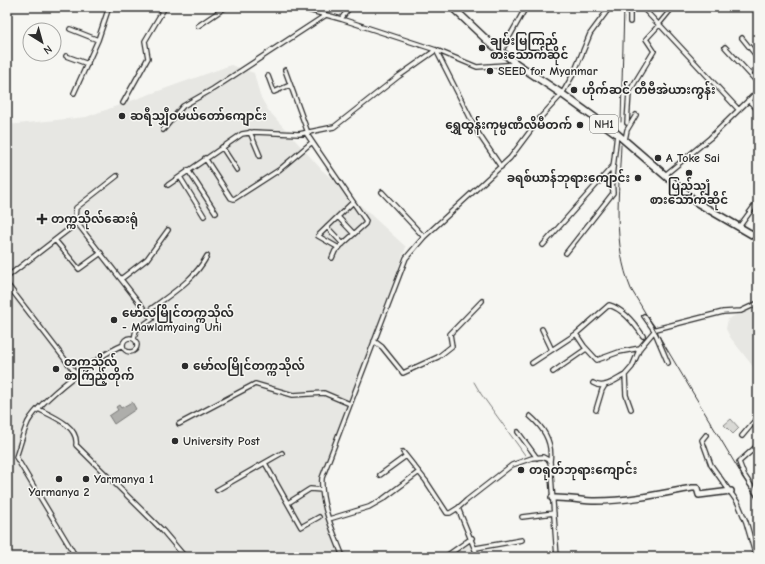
<svg xmlns="http://www.w3.org/2000/svg" width="765" height="564" viewBox="0 0 765 564" font-family="'Comic Neue','Noto Sans Myanmar',sans-serif">
	<style>
		.built { fill: #e7e7e3 }
		.green { fill: #d9d9d5; stroke: #828280 }
		.water { fill: #aeaeab; stroke: #7a7a78 }
		.lines { fill: none; stroke-linecap: round; stroke-linejoin: round }
		.stream { stroke: #7a7a78; stroke-width: 1 }
		.street-casing { stroke: #2b2b2b; stroke-width: 6 }
		.secondary-casing { stroke: #2b2b2b; stroke-width: 8 }
		.highway-casing { stroke: #2b2b2b; stroke-width: 9 }
		.street { stroke: #f6f6f2; stroke-width: 3.5 }
		.secondary { stroke: #f6f6f2; stroke-width: 5 }
		.highway { stroke: #f6f6f2; stroke-width: 6 }
		.rail { stroke: #2b2b2b; stroke-width: 1 }
		.poi-dot { fill: #2b2b2b; stroke: #f6f6f2; stroke-width: 1.5 }
		.labels { text-anchor: middle; dominant-baseline: central; stroke-width: 3; stroke-linejoin: round; paint-order: stroke }
		.shield { fill: #f6f6f2; stroke: #686867; stroke-width: 1 }
		.shield-label { font-size: 11px; font-weight: bold; fill: #2b2b2b }
		.poi-label { font-size: 12px; font-weight: bold; fill: #2b2b2b; stroke: #f6f6f2; text-anchor: start }
	</style>
	<rect width="100%" height="100%" fill="#f6f6f2"/>
	<filter id="ink" filterUnits="userSpaceOnUse"><feTurbulence type="fractalNoise" baseFrequency=".025" numOctaves="2"/><feDisplacementMap in="SourceGraphic" scale="8" xChannelSelector="R" yChannelSelector="G"/><feConvolveMatrix kernelMatrix="1 2 1 2 8 2 1 2 1" color-interpolation-filters="sRGB"/></filter>
	<g filter="url(#ink)">
		<path class="built" d="M231,65L254,73L260,96L268,110L322,170L406,247L318,485L341,557H7V125L86,117Z
			M758,305V373L730,337L726,329L728,319Z
			M469,537L477,557H442L441,555Z"/>
		<path class="green" d="M731,419L739,428L733,434L724,425Z"/>
		<path class="water" d="M132,402L136,409L114,424L109,416L118,410L116,407L119,405L121,408Z"/>
		<g class="lines">
			<path class="stream" d="M474,382L481,394L525,455"/>
			<g class="street-casing">
				<path id="street" d="M297,7L341,19L436,50L477,67L517,64
					M673,7L659,24L738,109
					M341,19L350,7
					M630,22V7
					M198,26L226,7
					M70,29L98,40
					M742,38L758,58
					M725,47L758,83
					M501,52L526,7
					M66,56L88,64
					M285,70L308,133
					M268,76L274,92L290,85
					M74,93L98,40L109,7
					M748,100L758,110
					M123,103L148,58L145,41L165,7
					M627,123L629,92L654,51L646,39L659,25L642,7
					M163,130L183,106L213,89L326,15
					M250,132L260,156
					M306,133L366,221L365,224L335,251L332,258
					M625,140L627,130L636,115
					M222,147L237,170
					M205,158L231,198L234,199L279,170L311,143
					M188,170L216,213
					M665,175L710,138L758,91
					M180,177L204,216
					M168,185L242,134L254,132L299,134L334,127L399,76L436,50L478,133L501,167
					M382,192L424,237
					M338,217L354,234
					M77,223L75,217L76,208L117,176
					M327,227L343,244
					M739,227L758,201
					M55,240L79,269L101,253
					M543,245L612,167
					M339,248L318,236L353,202
					M566,253L613,193L612,177L617,134
					M7,277L77,223L152,319L136,330L134,339
					M121,279L147,259L168,230
					M7,284L77,375
					M147,312C169,295 194,281 207,256
					M644,316L654,330L668,363
					M542,329L552,350
					M576,334L584,346L597,360L619,352L640,348L656,329L723,312L741,311L758,303
					M123 345a7 7 0 1 1 14 0a7 7 0 1 1-14 0Z
					M374,341L382,347L403,373L438,357L452,346L450,334L482,301
					M532,363L576,334L609,305C623,309 635,324 643,336
					M553,372L586,349
					M593,383C604,390 615,380 625,375
					M38,409C52,416 79,426 76,445L163,531L185,557
					M631,409L626,395L625,375L632,367L640,348
					M596,410L602,390L605,385
					M530,416C544,428 553,442 550,461
					M179,424L255,384L293,395L324,393L350,404
					M518,432L537,458
					M706,435L702,440L711,465L738,503L746,522L756,557
					M742,436L758,417
					M758,445L739,462L744,475L758,496
					M403,452L426,481L447,513H450L458,508
					M265,463L301,527L319,517
					M380,475L406,456
					M217,490L282,453
					M288,503L310,489L322,490
					M522,517L554,513
					M329,519L369,507L383,499L419,472
					M476,548L522,540
					M76,557L16,457C20,446 23,433 28,422C41,399 99,355 123,345
					M343,557C334,533 320,504 322,478L406,258L424,237L510,158L540,118L562,94L574,73L590,34L610,7
					M445,557L472,538
					M478,557L458,508L467,500L512,465L532,458L543,457L550,461L557,557"/>
			</g>
			<g class="secondary-casing">
				<path id="secondary" d="M552,498C568,497 581,501 596,501C628,501 660,494 692,488H697L699,495L731,491"/>
			</g>
			<g class="highway-casing">
				<path id="highway" d="M452,7L490,43L517,64L562,94L616,133L696,202L758,238"/>
			</g>
			<use href="#street" class="street"/>
			<use href="#secondary" class="secondary"/>
			<use href="#highway" class="highway"/>
			<path class="rail" d="M621,122L624,7
				M621,145C619,194 612,243 631,289L758,502"/>
		</g>
	</g>
	<g class="poi-dot">
		<circle cx="482" cy="48" r="4"/>
		<circle cx="490" cy="71" r="4"/>
		<circle cx="574" cy="90" r="4"/>
		<circle cx="122" cy="116" r="4"/>
		<circle cx="580" cy="125" r="4"/>
		<circle cx="658" cy="158" r="4"/>
		<circle cx="689" cy="173" r="4"/>
		<circle cx="638" cy="178" r="4"/>
		<path d="M40 213h4v4h4v4h-4v4h-4v-4h-4v-4h4z"/>
		<circle cx="114" cy="320" r="4"/>
		<circle cx="185" cy="366" r="4"/>
		<circle cx="56" cy="369" r="4"/>
		<circle cx="175" cy="441" r="4"/>
		<circle cx="521" cy="470" r="4"/>
		<circle cx="59" cy="479" r="4"/>
		<circle cx="86" cy="479" r="4"/>
	</g>
	<g class="labels">
		<rect class="shield" x="590" y="115" width="28" height="18" rx="3"/>
		<g class="shield-label">
			<text x="604" y="124">NH1</text>
		</g>
		<g class="poi-label">
			<text x="490" y="41">ချမ်းမြကြည်<tspan x="490" dy="14">စားသောက်ဆိုင်</tspan></text>
			<text x="498" y="71">SEED for Myanmar</text>
			<text x="582" y="90">ဟိုက်ဆင် တီဗီအဲယားကွန်း</text>
			<text x="130" y="116">ဆရီသျှီဝမယ်တော်ကျောင်း</text>
			<text x="572" y="125" text-anchor="end">ရွှေထွန်းကုမ္ပဏီလိမီတက်</text>
			<text x="666" y="158">A Toke Sai</text>
			<text x="630" y="178" text-anchor="end">ခရစ်ယာန်ဘုရားကျောင်း</text>
			<text x="689" y="186" text-anchor="middle">ပြည်သျှံ<tspan x="689" dy="14">စားသောက်ဆိုင်</tspan></text>
			<text x="51" y="219">တက္ကသိုလ်ဆေးရုံ</text>
			<text x="122" y="313">မော်လမြိုင်တက္ကသိုလ်<tspan x="122" dy="14">- Mawlamyaing Uni</tspan></text>
			<text x="64" y="362">တက္ကသိုလ်<tspan x="64" dy="14">စာကြည့်တိုက်</tspan></text>
			<text x="193" y="366">မော်လမြိုင်တက္ကသိုလ်</text>
			<text x="183" y="441">University Post</text>
			<text x="529" y="470">တရုတ်ဘုရားကျောင်း</text>
			<text x="94" y="479">Yarmanya 1</text>
			<text x="59" y="492" text-anchor="middle">Yarmanya 2</text>
		</g>
	</g>
	<rect width="765" height="564" fill="none" stroke="#f6f6f2" stroke-width="24"/>
	<rect x="12" y="12" width="741" height="540" fill="none" stroke="#2b2b2b" stroke-width="1.5" filter="url(#ink)"/>
	<g transform="translate(42 42) rotate(143)"><circle r="19" fill="#f6f6f2" stroke="#a5a5a2"/>
	<path d="M0-3L7 15L0 10L-7 15Z" fill="#2b2b2b"/>
	<text y="-6" font-size="11" font-weight="bold" text-anchor="middle" fill="#2b2b2b">N</text>
	</g>
</svg>
